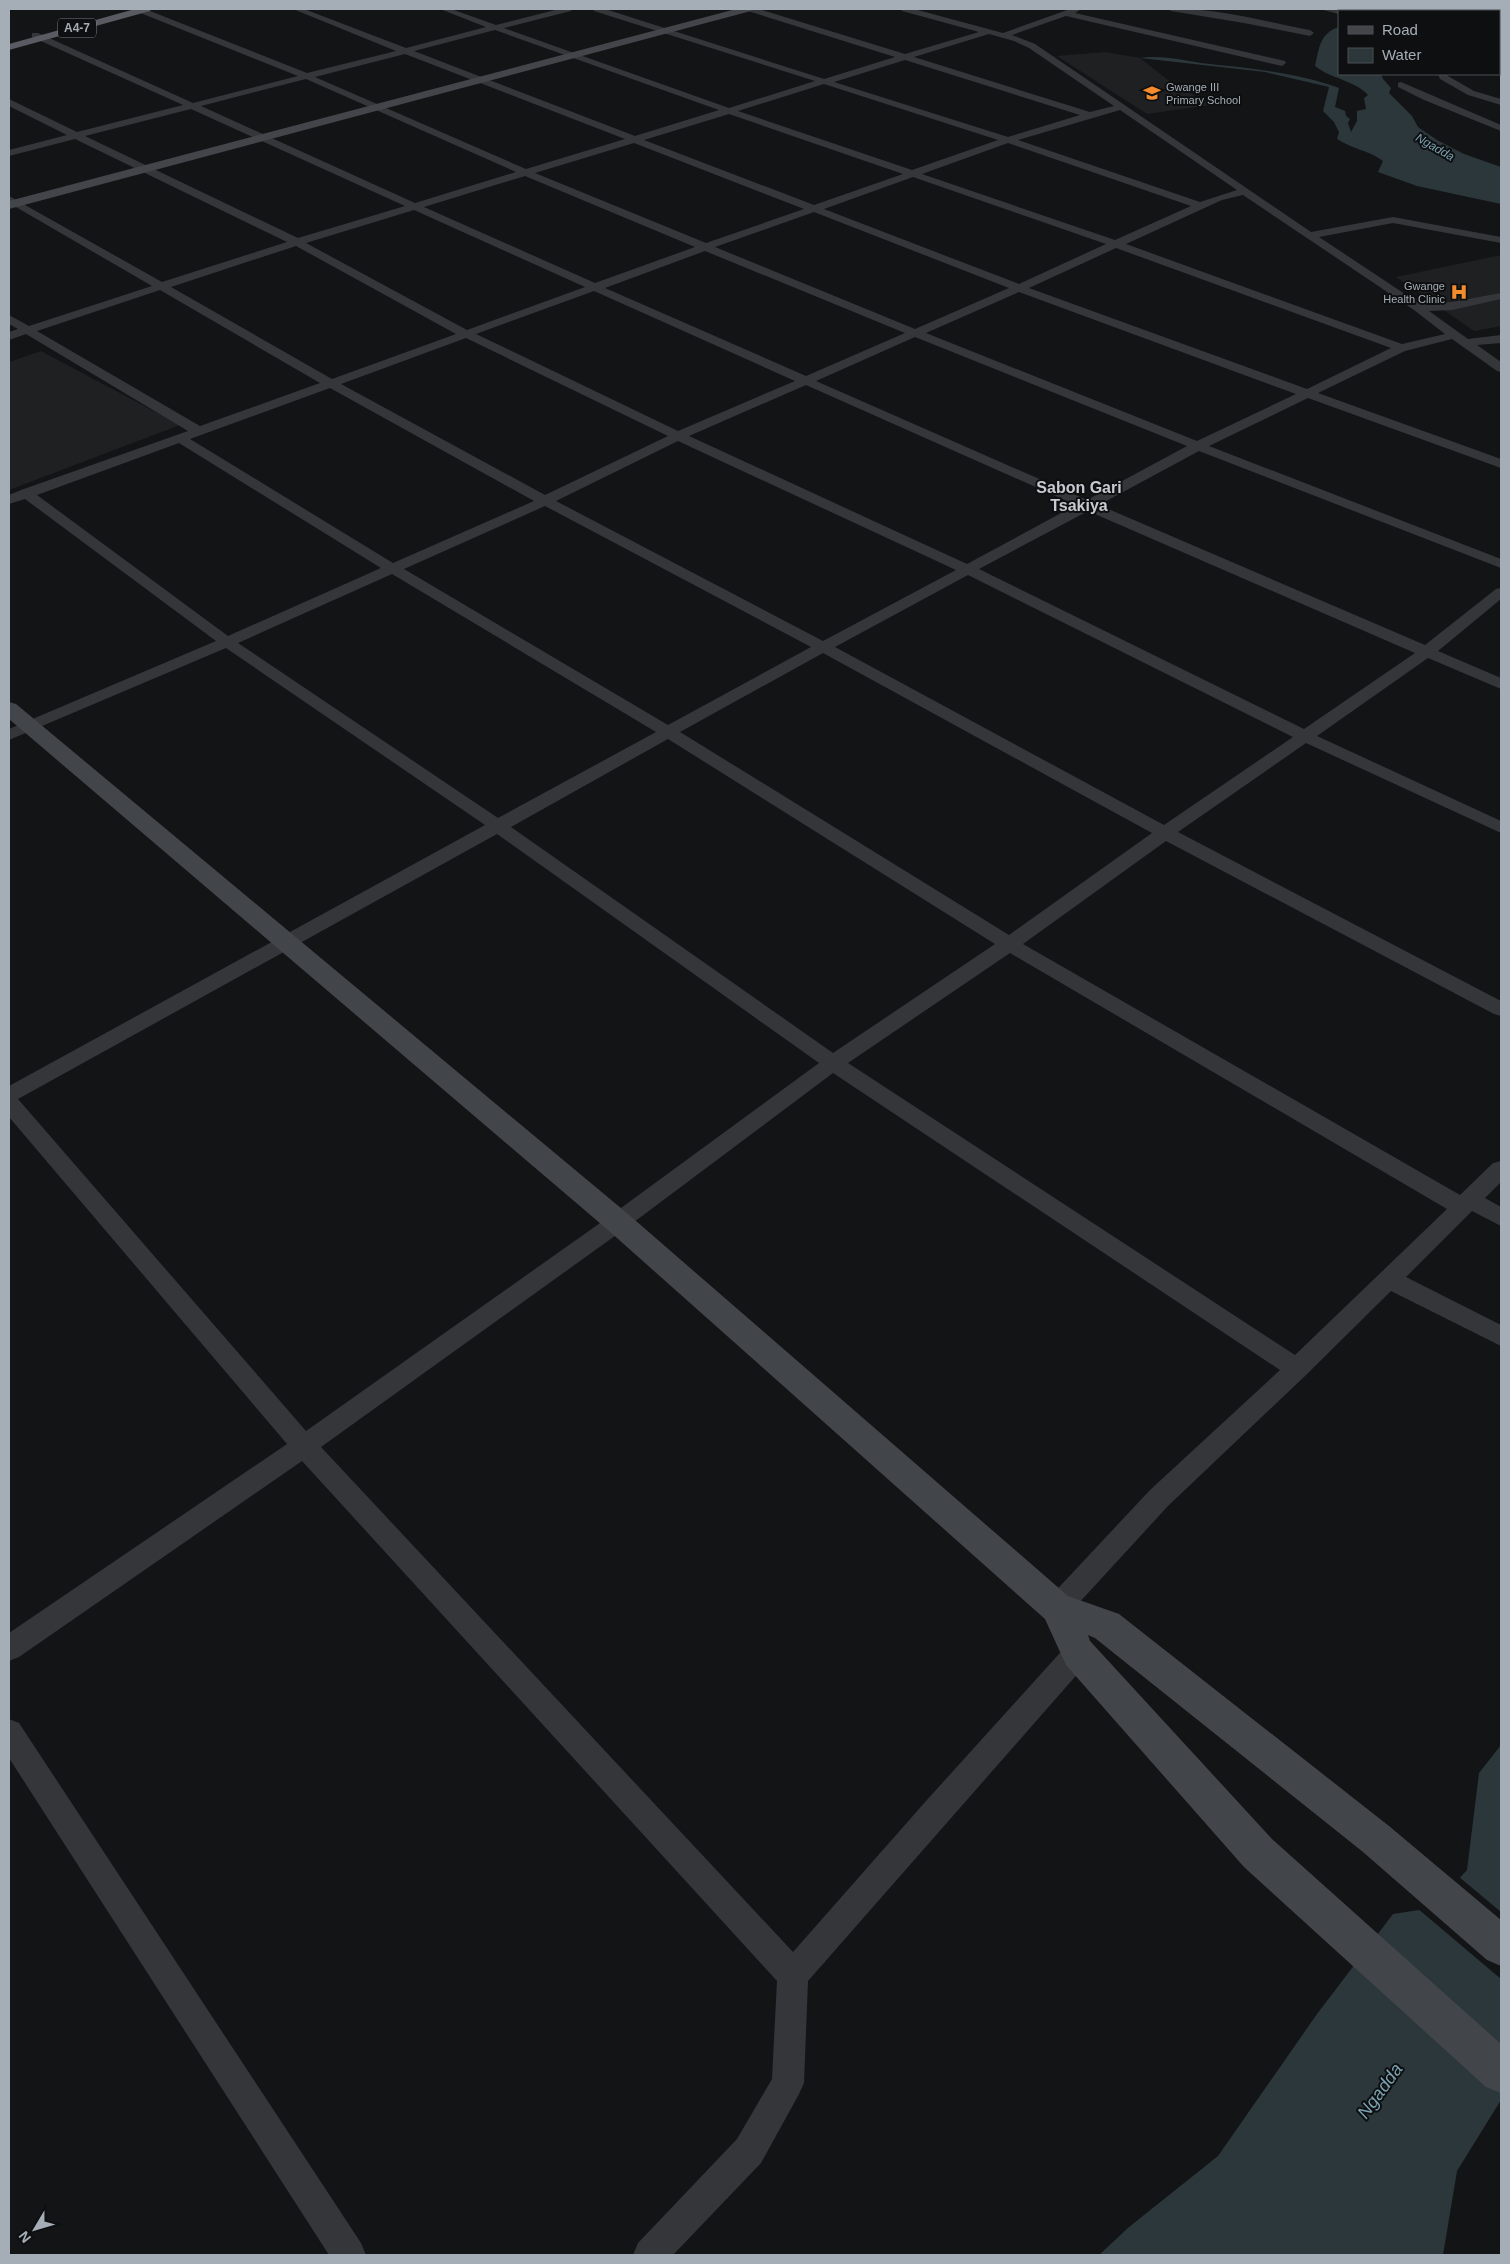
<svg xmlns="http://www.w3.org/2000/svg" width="1510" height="2264" viewBox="0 0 1510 2264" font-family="Helvetica,sans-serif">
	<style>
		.built { fill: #1f2022 }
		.water { fill: #2c373b }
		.pier { fill: #131415 }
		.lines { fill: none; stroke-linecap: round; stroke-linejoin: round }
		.minor { fill: #34363a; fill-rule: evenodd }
		.secondary { fill: #42464a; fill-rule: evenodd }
		.trunk { fill: #585c62; fill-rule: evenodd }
		.labels { text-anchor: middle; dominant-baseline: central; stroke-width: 4; stroke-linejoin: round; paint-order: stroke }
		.far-poi-label { font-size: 11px; fill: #a5adb6; stroke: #0e0f10; text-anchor: start }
		.shield { fill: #0e0f10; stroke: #787e84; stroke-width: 1 }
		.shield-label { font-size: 12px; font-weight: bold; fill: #a5adb6 }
		.far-water-label { font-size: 12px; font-style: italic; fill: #7ba2b2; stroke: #0e0f10 }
		.far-district-label { font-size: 16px; font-weight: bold; fill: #c6cbd2; stroke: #0e0f10 }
		.near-water-label { font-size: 18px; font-style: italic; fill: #7ba2b2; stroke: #0e0f10 }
	</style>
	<rect width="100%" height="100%" fill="#131415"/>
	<path class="built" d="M1105,52L1140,58L1168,80L1211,105L1147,114L1057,56Z
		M1501,255V326L1474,331L1396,277Z
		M41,351L180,425L9,490V362Z"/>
	<path class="water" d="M1400,9H1501V13L1390,11Z
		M1339,27V74H1381L1383,79L1391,88L1389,93L1412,116L1418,127L1437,140L1464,154L1501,167V204L1417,186L1378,172L1383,161C1368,150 1352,149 1337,139L1339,132L1334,122L1323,111L1329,87L1265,72L1140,58C1159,55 1182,60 1201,63C1247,68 1295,72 1339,88L1335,107L1345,111L1346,116L1350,119L1348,123L1351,132L1357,121V111L1366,109L1364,98L1368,95C1354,80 1331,79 1315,66C1319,50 1319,33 1339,27Z
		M1501,1745V2100L1457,2171L1443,2255H1099L1129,2227L1218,2156L1317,2014L1393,1914L1432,1908L1467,1870L1479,1773Z"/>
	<path class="pier" d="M1458,1876L1501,1912V1979L1417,1908L1431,1906Z"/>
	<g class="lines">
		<path class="minor" d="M138,9H145L307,73L396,51L293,9H304L406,48L486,27L440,9H451L496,25L559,9H572L571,11L504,28L729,108L815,81L594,11L593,9H605L824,79L895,57L748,11L747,9H759L905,54L979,32L902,11L901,9H914L1003,33L1070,9H1081L1075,13L1285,61L1286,63L1282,66L1066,16L1012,35L1035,44L1311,232L1393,217L1501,237V243L1393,223L1319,237L1420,304L1452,302L1501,293V299L1452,310L1429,311L1468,339L1501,335V343L1477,345L1501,362V372L1497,371L1452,339L1405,351L1318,393L1501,459V468L1308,398L1209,446L1501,559V568L1199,451L1099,505L1425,645L1496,589L1501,588V599L1438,651L1501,678V689L1428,658L1317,736L1501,821V833L1306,743L1178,832L1501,1001V1016L1494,1014L1166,841L1023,944L1460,1195L1493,1163L1501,1161V1182L1485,1198L1501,1207V1226L1472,1211L1406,1277L1501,1325V1346L1391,1291L1305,1376L1168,1506L1066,1617L1057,1620L1048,1617L1044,1608L1048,1599L1150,1490L1280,1370L833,1073L626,1228L321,1447L793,1952L926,1801L1068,1644L1078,1640L1088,1644L1092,1653L1088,1662L808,1981L804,2083L799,2094L761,2163L673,2255H633L638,2243L737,2139L772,2079L777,1981L302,1461L19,1657L9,1661V1633L287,1444L9,1117V1086L485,825L226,648L9,740V729L216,641L25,499L9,504V495L21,490L188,431L26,334L9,340V332L18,329L9,324V315L29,326L152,286L9,203V196L162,282L287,242L75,139L9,156V150L67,135L9,106V99L77,132L183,105L32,37V33H38L193,103L298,76L138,12ZM495,30L719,110L635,136L414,51ZM989,34L1014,41L1029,48L1114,106L1090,112L914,57ZM405,54L625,139L526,169L315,77ZM905,60L1080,115L1008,137L834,82ZM306,79L516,172L415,203L201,106ZM824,84L998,140L912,170L738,111ZM191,109L405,206L298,238L85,136ZM1120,110L1237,190L1200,202L1018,140ZM729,114L903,174L814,205L644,140ZM634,143L804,209L706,243L535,173ZM1008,143L1191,206L1115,240L922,174ZM525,176L695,247L595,283L424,207ZM913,177L1106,244L1019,284L824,209ZM1243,195L1414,310L1445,334L1402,344L1126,244L1222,200ZM414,210L585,287L467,330L306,243ZM814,212L1009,288L915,329L715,247ZM296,246L456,334L332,379L171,287ZM1116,248L1391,348L1307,389L1029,288ZM705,251L905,333L806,376L605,288ZM160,290L320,383L200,426L37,331ZM594,291L795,381L678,431L476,334ZM1019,292L1296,394L1197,441L926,333ZM915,337L1187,446L1087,500L816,381ZM466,338L668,436L545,495L341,384ZM806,385L1076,505L967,564L689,436ZM330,388L534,501L393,563L190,439ZM678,441L956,570L823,641L556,501ZM179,443L381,568L228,636L37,495ZM545,506L811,647L668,725L404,569ZM1088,511L1415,653L1304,729L979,569ZM392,574L656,732L498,818L238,643ZM968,575L1293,737L1164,825L835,647ZM823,653L1152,833L1009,935L680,732ZM668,739L995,944L833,1053L511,827ZM497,834L819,1063L610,1216L306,1431L18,1099ZM1010,953L1447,1209L1295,1355L848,1063Z
			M1167,9C1210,6 1267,22 1310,30L1314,33L1310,36L1244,23L1171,11Z
			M1319,9H1335L1343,11H1339V14Z
			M1438,74H1447L1448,76L1474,91L1501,99V105L1468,95L1440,79Z
			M1401,82L1501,125V131L1424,100L1398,87V83Z
			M9,1719L19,1723L361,2243L366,2255H329L9,1758Z"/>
		<path class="secondary" d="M736,9H752L751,11L9,209V201Z
			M9,702L16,704L628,1214L1068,1596L1119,1614L1389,1826L1501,1920V1966L1487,1960L1363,1852L1095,1638L1088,1635L1090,1641L1272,1839L1501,2044V2093L1486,2087L1244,1867L1066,1665L1045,1619L608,1230L9,719Z"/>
		<path class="trunk" d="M135,9H151L150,11L9,50V44Z"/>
	</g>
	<defs>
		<g id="school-bare" transform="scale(1.35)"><path d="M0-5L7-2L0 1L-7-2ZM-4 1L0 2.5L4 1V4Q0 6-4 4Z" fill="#f48c2d" stroke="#0e0f10" stroke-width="2.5" paint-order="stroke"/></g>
		<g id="hospital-bare" transform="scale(1.35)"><path d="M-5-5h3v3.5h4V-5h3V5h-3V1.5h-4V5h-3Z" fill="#f48c2d" stroke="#0e0f10" stroke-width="2.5" paint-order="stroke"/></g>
	</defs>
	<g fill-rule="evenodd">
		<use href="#school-bare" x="1152" y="93"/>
		<use href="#hospital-bare" x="1459" y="292"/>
	</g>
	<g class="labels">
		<g class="far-poi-label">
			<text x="1166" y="87">Gwange III<tspan x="1166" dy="13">Primary School</tspan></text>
			<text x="1445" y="286" text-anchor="end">Gwange<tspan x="1445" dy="13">Health Clinic</tspan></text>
		</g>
		<rect class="shield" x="58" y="18.5" width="38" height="19" rx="4"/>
		<g class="shield-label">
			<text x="77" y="28">A4-7</text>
		</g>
		<g class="far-water-label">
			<text transform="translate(1435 147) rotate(30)">Ngadda</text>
		</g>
		<g class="far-district-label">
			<text x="1079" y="487">Sabon Gari<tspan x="1079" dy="18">Tsakiya</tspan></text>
		</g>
		<g class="near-water-label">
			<text transform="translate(1380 2091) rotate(-54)">Ngadda</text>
		</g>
	</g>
	<rect width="1510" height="2264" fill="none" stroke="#a5adb6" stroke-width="20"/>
	<rect x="1338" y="10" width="162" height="65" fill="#0e0f10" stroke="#4a4e52"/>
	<rect x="1348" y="26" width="25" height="8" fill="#42464a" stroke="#4a4e52"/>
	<text x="1382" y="35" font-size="15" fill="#a5adb6">Road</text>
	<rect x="1348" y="48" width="25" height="15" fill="#2c373b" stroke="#4a4e52"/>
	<text x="1382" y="60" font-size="15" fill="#a5adb6">Water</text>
	<g transform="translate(35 2229) rotate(232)" stroke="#0e0f10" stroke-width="4" paint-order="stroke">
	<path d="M0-4L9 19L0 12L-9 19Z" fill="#a5adb6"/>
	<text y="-8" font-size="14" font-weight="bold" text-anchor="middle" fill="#a5adb6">N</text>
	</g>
</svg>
